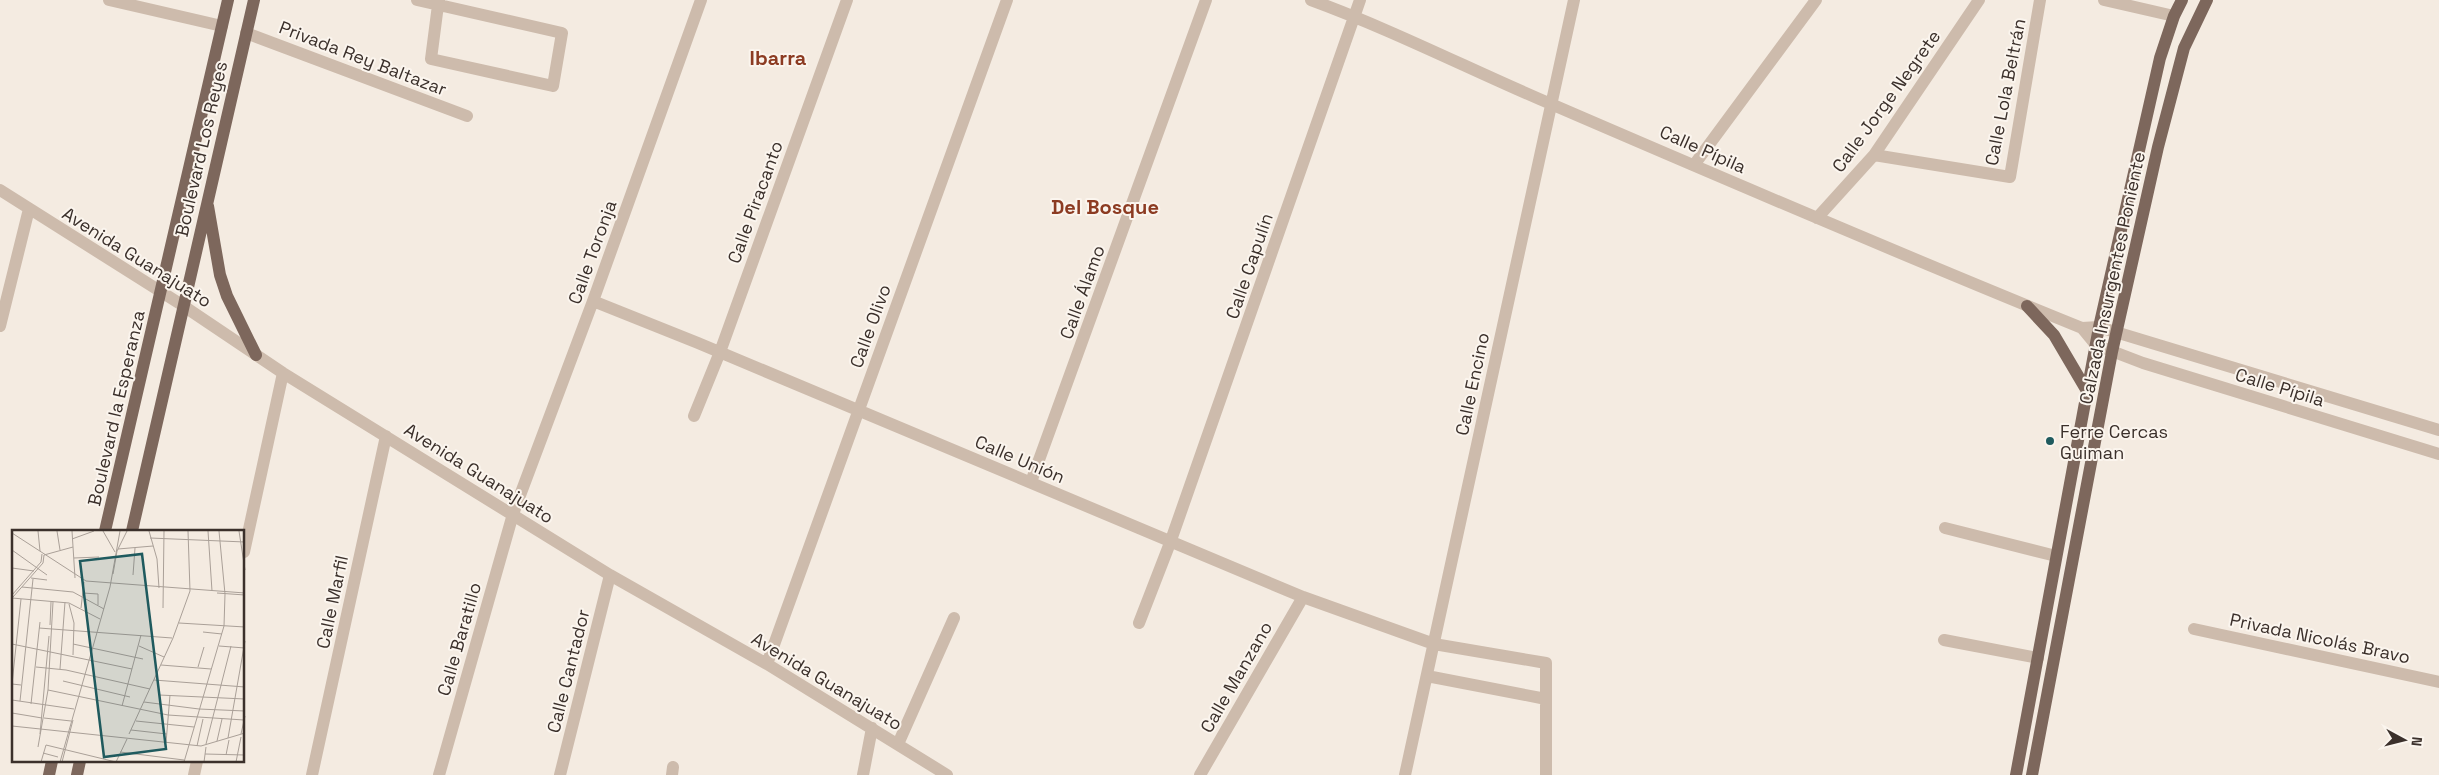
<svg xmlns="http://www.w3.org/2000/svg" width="2439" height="775" viewBox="0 0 2439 775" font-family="'Space Grotesk',sans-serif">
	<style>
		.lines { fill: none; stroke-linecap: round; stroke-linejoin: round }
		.minor { stroke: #cdbbac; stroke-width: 12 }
		.major { stroke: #7d675c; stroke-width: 12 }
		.poi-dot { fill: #1f5a5e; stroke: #fbf5ee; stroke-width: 2 }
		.labels { text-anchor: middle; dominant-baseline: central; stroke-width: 4; stroke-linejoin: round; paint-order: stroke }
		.street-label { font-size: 18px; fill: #3b302b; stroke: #fbf5ee }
		.poi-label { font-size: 18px; fill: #3b302b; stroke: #fbf5ee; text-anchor: start }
		.quarter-label { font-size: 20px; font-weight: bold; fill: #8c3b22; stroke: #fbf5ee }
		.inset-road { fill: none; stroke: #aaa098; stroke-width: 1 }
		.view { fill: #1f5a5e; fill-opacity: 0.15; stroke: #1f5a5e; stroke-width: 2.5 }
		.inset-edge { fill: none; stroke: #3b302b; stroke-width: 2.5 }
	</style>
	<rect width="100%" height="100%" fill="#f4ebe1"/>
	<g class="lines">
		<path class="minor" d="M109,0L222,26
			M417,0L562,33L553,86L431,59L438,5L439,0
			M1311,0C1393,30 1471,70 1551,104C1727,180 1904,256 2082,328L2099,327L2439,430
			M2104,0L2174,16
			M246,33L467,116
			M1874,155L2010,177L2040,0
			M1694,165L1816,0
			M0,190L182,305L283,373L610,575L767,664L947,775
			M1817,218L1874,155L1979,0
			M593,301L698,343L1303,597L1434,644L1546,663V775
			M0,326L29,209
			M2082,328L2096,345L2143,363L2439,454
			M694,416L720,352L847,0
			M1031,482L1206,0
			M1945,528L2056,556
			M244,552L283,373
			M1139,623L1170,543L1360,0
			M2194,629L2439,682
			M1944,640L2038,658
			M767,664L1007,0
			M1427,676L1546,699
			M898,744L954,618
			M194,775L197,761
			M312,775L386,436
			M439,775L513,514L593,301L701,0
			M560,775L610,575
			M672,775L673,767
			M863,775L872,728
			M1200,775L1303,597
			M1405,775L1574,0"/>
		<path class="major" d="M208,206L220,275L227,296L256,355
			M2027,306L2054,335L2087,391
			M105,531L228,0
			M132,531L254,0
			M49,775L52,761
			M77,775L80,761
			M2016,775L2099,327L2160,58L2174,16L2182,0
			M2032,775L2112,352L2158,147L2184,48L2207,0"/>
	</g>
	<circle class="poi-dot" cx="2050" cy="441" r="5"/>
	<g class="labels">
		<g class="street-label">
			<text transform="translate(363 58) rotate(21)">Privada Rey Baltazar</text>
			<text transform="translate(2005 92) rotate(-79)">Calle Lola Beltrán</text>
			<text transform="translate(1886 101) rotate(-54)">Calle Jorge Negrete</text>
			<text transform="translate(201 149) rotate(-77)">Boulevard Los Reyes</text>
			<text transform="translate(1703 149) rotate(24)">Calle Pípila</text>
			<text transform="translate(755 202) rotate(-70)">Calle Piracanto</text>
			<text transform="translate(592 252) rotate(-70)">Calle Toronja</text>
			<text transform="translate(137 257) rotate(32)">Avenida Guanajuato</text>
			<text transform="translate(1249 266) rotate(-71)">Calle Capulín</text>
			<text transform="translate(2112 278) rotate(-78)">Calzada Insurgentes Poniente</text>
			<text transform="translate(1082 292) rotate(-70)">Calle Álamo</text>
			<text transform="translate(870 326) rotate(-70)">Calle Olivo</text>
			<text transform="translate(1472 384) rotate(-78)">Calle Encino</text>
			<text transform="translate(2280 387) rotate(17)">Calle Pípila</text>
			<text transform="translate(116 408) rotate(-77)">Boulevard la Esperanza</text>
			<text transform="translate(1020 459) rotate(23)">Calle Unión</text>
			<text transform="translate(479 473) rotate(32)">Avenida Guanajuato</text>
			<text transform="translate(332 602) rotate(-78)">Calle Marfil</text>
			<text transform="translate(2320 638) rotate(12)">Privada Nicolás Bravo</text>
			<text transform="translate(459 639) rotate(-74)">Calle Baratillo</text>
			<text transform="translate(568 671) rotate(-76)">Calle Cantador</text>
			<text transform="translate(1236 677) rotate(-60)">Calle Manzano</text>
			<text transform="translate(827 681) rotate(31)">Avenida Guanajuato</text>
		</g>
		<g class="poi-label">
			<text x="2060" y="431">Ferre Cercas<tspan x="2060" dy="21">Guiman</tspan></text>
		</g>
		<g class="quarter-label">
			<text x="778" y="58">Ibarra</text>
			<text x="1105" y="207">Del Bosque</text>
		</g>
	</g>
	<g transform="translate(12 530)">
		<rect width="232" height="232" fill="#f4ebe1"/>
		<path class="inset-road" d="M26,1L28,21M45,1L48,20M60,1L63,48M91,1L103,22M137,1L145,29L147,58M196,1L200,61M227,1L233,40M0,3L74,51L233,63M138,8L233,12M60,9L82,1M106,19L141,16M0,20L35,45M62,28L87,27M0,38L22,41M101,44L105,21L115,1M121,45L123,18M19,48L35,50M10,57L61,62L92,79M71,63L86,64V75M205,63L233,65M0,65L29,32L30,24M1,67L31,33L32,25L61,17M0,68L57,73L88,89M9,69L0,154L9,155M57,74L62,93L61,125M69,78L72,52M151,78L152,1M167,93L233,97M38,95L39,72M27,98L160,108M191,102L210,104M0,114L120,139M61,114L131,129M127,116L152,127M207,116L233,118M149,135L199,139M24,137L54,140L138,159M186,137L192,117M48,139L53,72M142,150L233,157M51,151L118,167M36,160L156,185L232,190M147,165L233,169M0,170L62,179M8,171L21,49M132,172L187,179L233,181M19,174L28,92M110,176L129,105M0,183L30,188M32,188L59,191M124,191L182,197M0,196L189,216L233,203M119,200L155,204M28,204L37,106M117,204L161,108L178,61L176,1M229,204L233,186M216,208L233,111M205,211L210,189M154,213L158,165M194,214L219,116M185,216L191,189M26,217L36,160L41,72M108,222L172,230M31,223L46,227M193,224L233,225M214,225L217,210M29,232L34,215L104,232M48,232L98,57L108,1M50,232L61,190M104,232L115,209M172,232L212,96L213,64L207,1M192,232L194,217M224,232L229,207"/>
		<path class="view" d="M130,24L154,219L92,227L68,31Z"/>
		<rect width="232" height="232" class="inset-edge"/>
	</g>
	<g transform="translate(2404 740) rotate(97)" stroke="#fbf5ee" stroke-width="4" paint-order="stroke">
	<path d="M0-4L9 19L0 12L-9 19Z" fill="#3b302b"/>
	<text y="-8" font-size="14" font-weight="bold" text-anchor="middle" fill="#3b302b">N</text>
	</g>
</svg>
